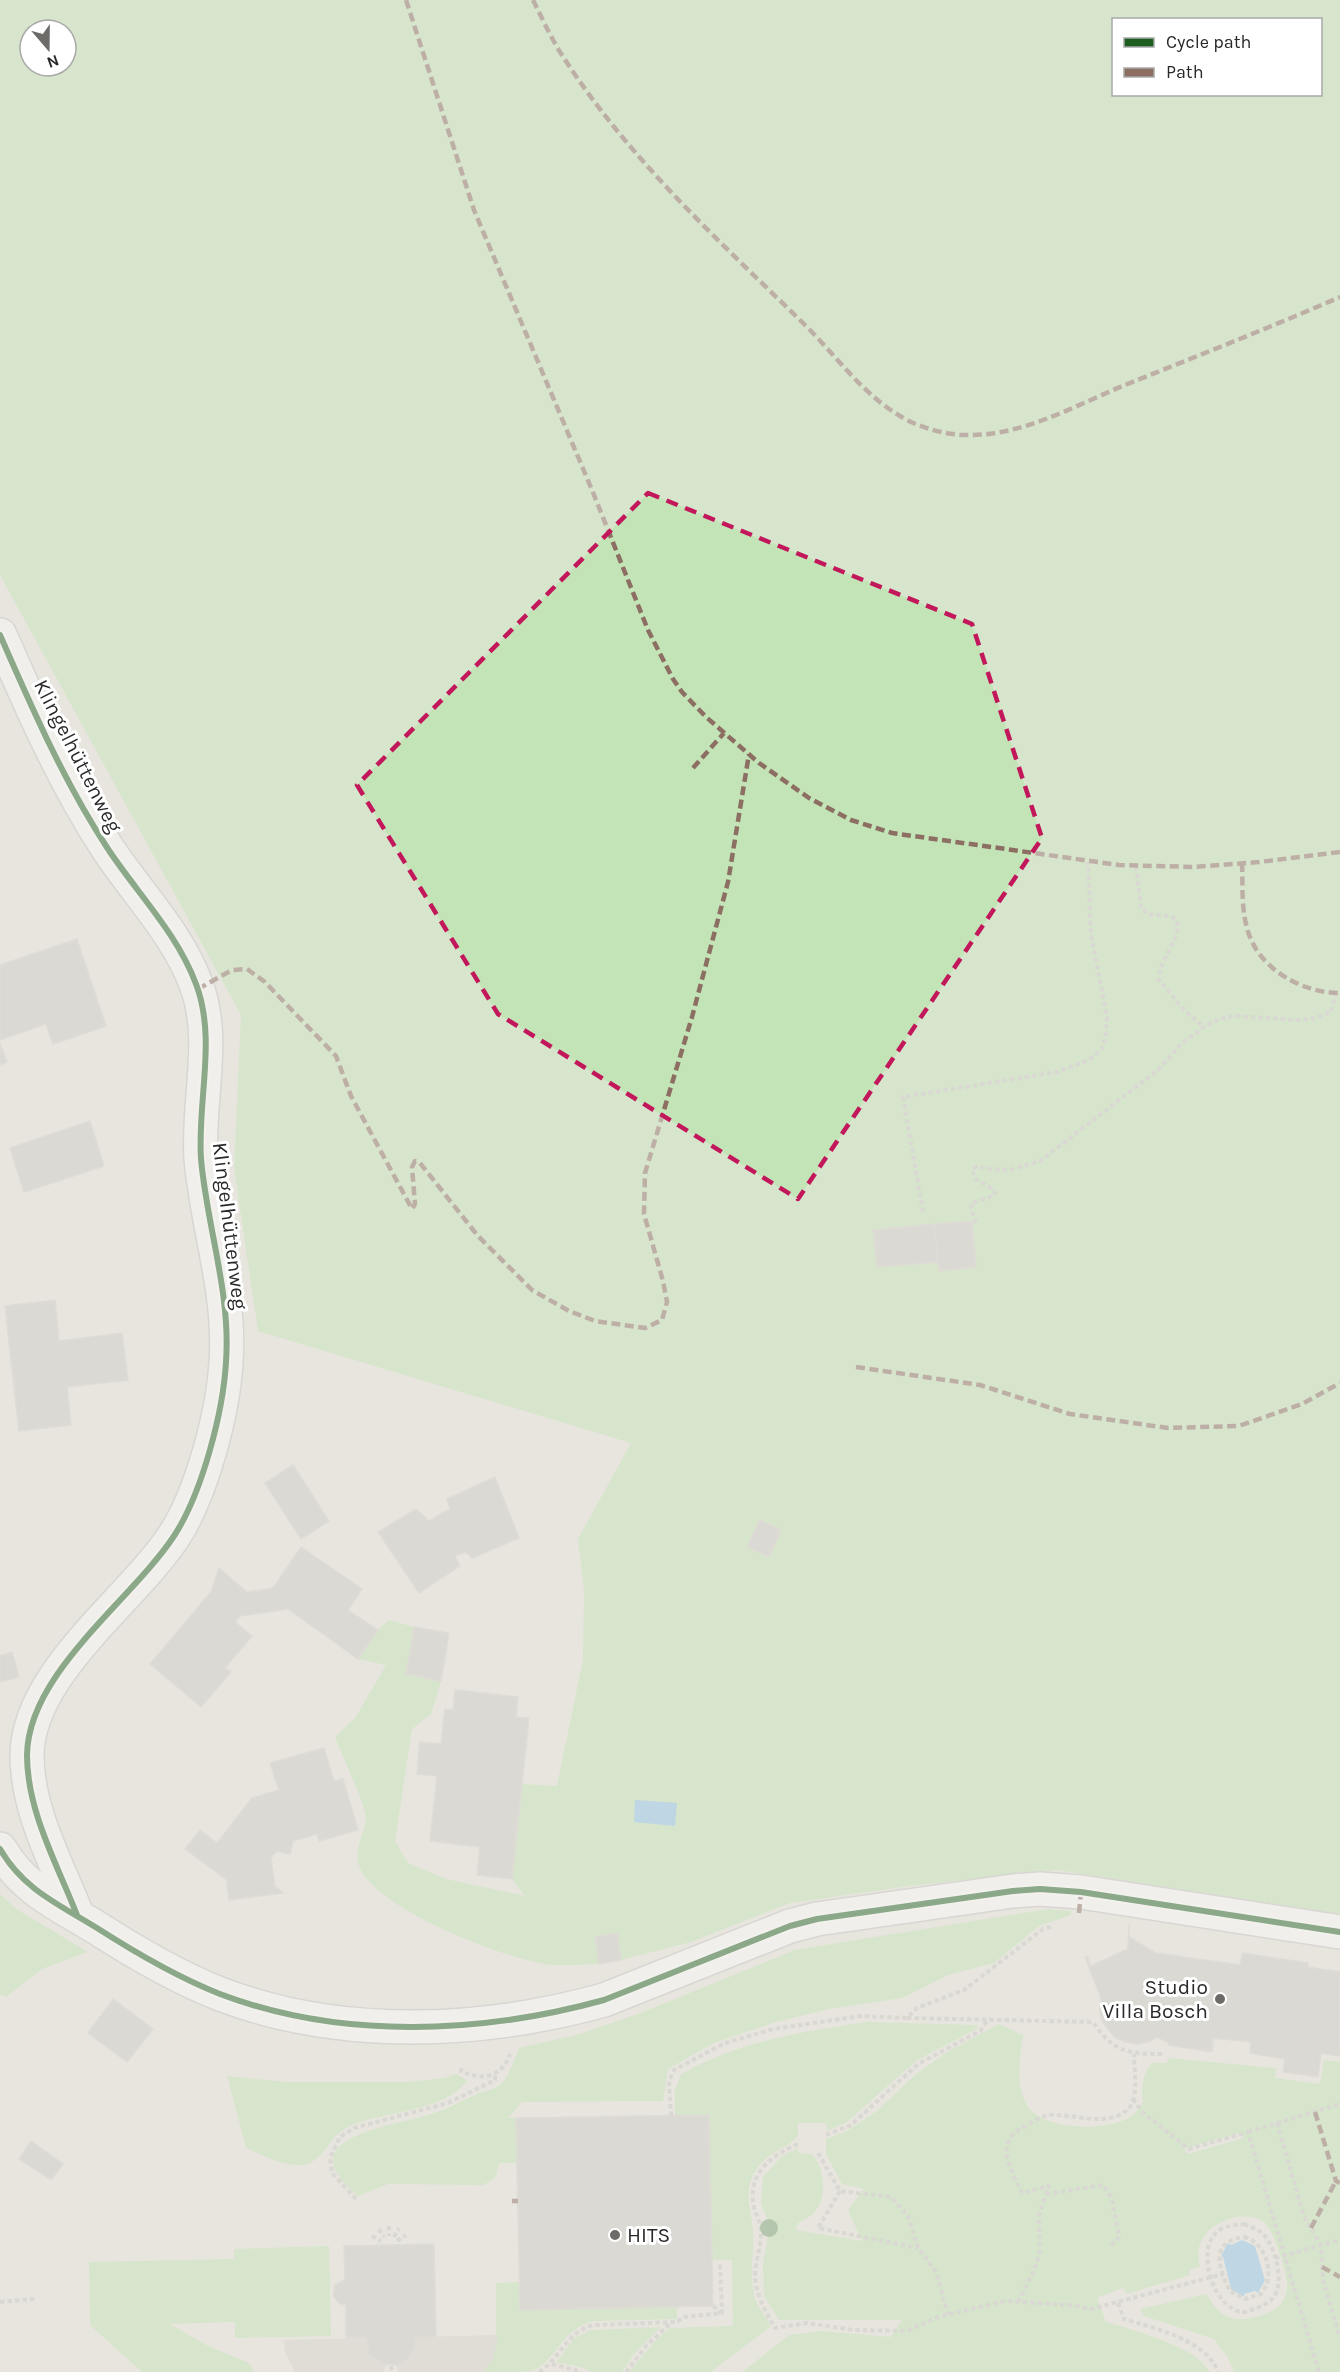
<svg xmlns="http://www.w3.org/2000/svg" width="1340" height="2372" viewBox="0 0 1340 2372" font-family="Karla,sans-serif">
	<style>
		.green { fill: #c2e4b6; fill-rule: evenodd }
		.plaza { fill: #d6d3cd }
		.water { fill: #8fc5eb }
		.building { fill: #cdcbc5; stroke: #d3d0ca; stroke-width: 1.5 }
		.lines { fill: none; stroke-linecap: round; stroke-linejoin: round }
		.minor-casing { stroke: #c5c4c4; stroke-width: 36 }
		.path { stroke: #c8c7c6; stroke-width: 4; stroke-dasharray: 4.5 3; stroke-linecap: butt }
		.minor { stroke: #fcfbfa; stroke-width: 33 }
		.quiet { stroke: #8d6e63; stroke-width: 4.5; stroke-dasharray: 9 4.5; stroke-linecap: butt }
		.cycleway-casing { stroke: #fff; stroke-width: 10 }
		.cycleway { stroke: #1b5e20; stroke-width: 6 }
		.tree { fill: #77a071 }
		.marked { fill: none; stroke: #c2185b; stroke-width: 4.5; stroke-dasharray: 12 8; stroke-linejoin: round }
		.poi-dot { fill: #6c6b68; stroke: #fff; stroke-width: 2 }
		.labels { text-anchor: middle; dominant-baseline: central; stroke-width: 6; stroke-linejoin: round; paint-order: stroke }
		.street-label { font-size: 21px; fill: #292929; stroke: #fff }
		.poi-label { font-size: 21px; fill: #292929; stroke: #fff; text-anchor: end }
	</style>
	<rect width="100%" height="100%" fill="#e8e5de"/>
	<path class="green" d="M0,0H1340V1914L1057,1870L909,1886L790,1903L691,1942L621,1960L617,1933L595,1936L599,1964C582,1964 562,1967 545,1964C503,1958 367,1906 358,1862C355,1848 365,1831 366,1817C366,1806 340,1751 335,1737L355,1718L386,1665L358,1659L378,1630L389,1620L414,1627L406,1674L441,1681L431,1714L412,1729L395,1841L408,1863L446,1879L525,1896L512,1879L522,1784L557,1786L583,1659L584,1591L578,1539L631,1443L258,1331L234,1168L241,1015L0,575ZM1114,20H1320V94H1114ZM30,30H66V66H30Z
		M0,1894L18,1910L88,1952L42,1969L6,1997L0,1994Z
		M1048,1909L1071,1911V1915L1039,1926L994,1963L948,1975L902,1998L829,2009L776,2022L714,2043L668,2069L663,2101L522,2102L508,2118H516L517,2163H499L496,2176L484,2185L388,2184L358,2196C288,2139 384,2128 424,2116C444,2111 461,2101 479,2093C485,2091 492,2090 497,2087C508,2081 514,2059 519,2048L580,2034L643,2012L795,1950Z
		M867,2022L978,2025L977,2029L917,2060L847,2122L827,2131L826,2123H798V2136C786,2149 769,2152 758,2167C741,2191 752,2208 753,2233C754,2255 749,2276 755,2298C758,2307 766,2317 771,2326L711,2372H629L657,2339L670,2328L733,2326L732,2260H712L709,2115H675V2090L681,2074C739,2042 802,2031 867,2022Z
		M999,2024L1023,2035C1020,2059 1014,2084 1028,2107C1045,2131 1115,2133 1135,2113C1138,2110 1140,2106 1143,2102C1141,2086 1142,2076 1152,2063H1167L1168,2058L1276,2068L1275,2078L1320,2084L1324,2060L1340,2062V2372H1234L1227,2356L1214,2339L1144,2316L1140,2309L1207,2294C1219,2318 1234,2324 1259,2316C1265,2314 1271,2312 1276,2309C1283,2303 1288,2294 1287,2284C1287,2273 1274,2232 1266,2224C1248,2208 1212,2220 1202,2240C1197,2248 1198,2257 1200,2267L1189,2270L1190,2275L1126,2294L1123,2288L1097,2298L1106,2322C1127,2328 1181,2344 1197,2358C1202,2362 1206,2367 1210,2372H742L789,2335L821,2331L891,2337L902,2320H779L764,2296L763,2264L770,2225L761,2203L763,2177L782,2156L798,2148V2153L812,2154C825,2170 828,2195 814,2213C810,2217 803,2220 798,2223L796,2230L862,2241L848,2210L864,2189L842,2184L826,2154V2139L847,2131L877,2111L915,2075L947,2052ZM1241,2132L1243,2138L1188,2154L1183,2149Z
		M456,2074L467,2080C450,2109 388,2112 357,2123C351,2125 342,2130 337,2135C327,2144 321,2162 303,2165C285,2167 262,2155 246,2148L227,2076L287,2082H407L445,2078Z
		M329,2246L331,2336L235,2338V2322L170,2324L206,2345L249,2363L254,2372H142L90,2325L89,2262L234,2259V2249Z
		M519,2282L520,2310L677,2307V2319L594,2321C559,2330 557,2361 532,2371C520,2372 498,2372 484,2372L496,2347V2283Z
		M661,2327L634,2354L622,2372H591L583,2368L557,2362L573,2339L591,2330Z"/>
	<path class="plaza" d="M498,2335L493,2359L484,2372H398L396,2365L406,2361L413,2352L415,2337Z
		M366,2338L369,2353L376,2361L386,2365L384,2372H295L285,2352L284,2340Z"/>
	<path class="water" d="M635,1800L677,1803L675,1826L634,1822Z
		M1242,2240L1255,2246L1265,2280L1258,2293L1255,2291L1244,2294V2297L1231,2289L1223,2257L1221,2256L1228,2243L1231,2245Z"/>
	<path class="building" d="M77,939L106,1026L53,1044L46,1024L0,1040V965Z
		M0,1043L7,1062L0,1065Z
		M90,1121L104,1166L24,1192L10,1148Z
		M972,1221L976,1267L939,1271L934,1224Z
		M934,1224L938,1262L877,1267L873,1230Z
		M55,1300L59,1341L122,1333L128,1380L67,1387L71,1425L19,1431L5,1306Z
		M293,1465L329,1521L301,1539L265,1483Z
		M495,1477L519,1538L472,1558L466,1552L455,1556L460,1566L419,1593L378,1532L416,1509L429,1521L450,1509L447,1499Z
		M760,1520L781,1530L769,1557L747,1547Z
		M301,1547L362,1589L348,1610L378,1630L358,1659L288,1609L240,1616L235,1622L252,1636L225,1668L231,1672L201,1707L150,1664L211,1592L219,1568L247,1592L273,1588Z
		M414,1627L449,1633L441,1681L406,1674Z
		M12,1652L19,1677L0,1682V1656Z
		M455,1690L518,1697L516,1717L529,1718L512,1879L477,1875L480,1847L430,1841L437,1776L417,1774L420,1742L441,1744L445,1709L453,1710Z
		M324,1748L334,1781L343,1779L358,1830L319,1841L317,1834L293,1841L290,1854L277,1851L271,1858L275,1886L283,1893L229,1900L227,1880L185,1849L200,1830L217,1843L252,1798L279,1790L270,1763Z
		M1129,1924V1937L1156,1953L1240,1965L1243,1953L1308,1963V1967L1340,1972V2056L1321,2053L1318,2077L1283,2072L1285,2059L1250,2053L1251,2042L1213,2038L1212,2052L1169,2045V2043L1157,2037L1149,2042L1138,2044L1125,2042L1114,2037L1102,2021L1100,2014L1101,1998L1085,1957L1087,1956L1091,1966L1128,1949Z
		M617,1933L621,1960L599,1964L595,1937Z
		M113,1999L153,2029L127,2062L88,2033Z
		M709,2115L713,2306L520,2310L516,2118Z
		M31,2141L63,2164L51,2180L19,2159Z
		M434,2244L436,2337H415V2348L406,2361L396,2365L381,2364L369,2353L366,2338H346V2305L339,2303L333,2296L335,2285L345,2280L344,2246Z"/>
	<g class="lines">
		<g class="minor-casing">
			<path id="minor" d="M0,635C32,708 64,782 108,849C137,893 177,933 196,984C217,1039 197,1102 201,1159C207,1227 231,1293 226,1362C223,1413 202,1493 174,1536C131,1601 28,1673 27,1755C27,1811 57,1864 77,1915
				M0,1849C23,1889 58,1904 97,1928C136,1953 177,1977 220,1994C341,2040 481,2034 604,2000L790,1926L817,1919L1013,1891L1040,1889L1081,1892L1340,1932"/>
		</g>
		<path class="path" d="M1136,866L1141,907L1147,914L1171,916L1177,921C1180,943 1159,958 1159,980L1184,1010L1204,1027
			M923,1212L903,1097L1057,1072L1089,1060L1102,1049L1106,1036L1107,1017L1091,935L1088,862
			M976,1223L971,1208L972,1203L993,1196L995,1193L993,1189L976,1179L972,1170L976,1167L1001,1170L1013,1169L1040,1161L1158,1070L1181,1044L1204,1027L1219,1019L1235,1016L1300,1020L1315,1018L1331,1012L1336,993
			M1051,1927L1043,1929L964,1990L917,2008L907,2018L1093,2022C1113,2052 1128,2054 1163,2054
			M462,2068L461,2071C481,2081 502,2078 510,2054
			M1133,2099L1142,2112L1189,2149L1248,2132L1319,2372
			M671,2116L669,2081L674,2070L725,2043L773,2029L861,2016L907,2018
			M1277,2123L1304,2216L1321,2246L1323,2280L1340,2338
			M1248,2132L1340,2104
			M826,2135L851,2125L918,2064L980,2031L987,2021
			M798,2144C772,2156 750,2170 753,2202C754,2212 760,2220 761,2230C762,2245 755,2261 755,2276C756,2296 766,2312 775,2328L807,2323L853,2330L907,2331L938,2317L1005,2301L1070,2305L1091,2309L1223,2274
			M818,2153L840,2191L891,2197L908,2216L918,2248L936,2272L948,2315
			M840,2191L818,2228L918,2248
			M1046,2194L1103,2185L1112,2199L1119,2237L1110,2246
			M356,2199L332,2173L330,2158L340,2137L354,2128L448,2103L495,2080V2075
			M1244,2224C1251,2227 1258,2229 1264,2235C1275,2247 1284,2279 1275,2295C1271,2302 1264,2305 1257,2308C1253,2309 1248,2312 1244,2312C1214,2312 1192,2245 1221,2229C1227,2226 1237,2225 1244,2224Z
			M389,2226V2236
			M379,2229L384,2237
			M372,2236L381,2241
			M394,2237L399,2228
			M1244,2237C1267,2243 1276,2276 1261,2294L1245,2299L1230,2291C1218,2268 1210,2241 1244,2237Z
			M397,2241L406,2235
			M1275,2258L1340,2240
			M0,2302L35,2299
			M1018,2302L1033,2273L1040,2252L1039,2215L1049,2186L1022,2193C1011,2170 993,2142 1024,2127C1031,2123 1041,2116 1049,2115C1072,2113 1109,2129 1129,2108C1139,2096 1134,2069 1134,2054
			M1118,2303L1124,2319C1153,2328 1207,2340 1218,2372
			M713,2306L721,2313
			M552,2364L582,2372
			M391,2366L392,2372
			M539,2372C562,2357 565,2333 593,2325L677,2322L684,2317L722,2313L720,2264
			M626,2372L647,2345L671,2323"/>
		<use href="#minor" class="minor"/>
		<path class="quiet" d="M406,0L474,210L592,490L648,630L673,679L682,692L706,717L759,763L809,798L851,820L892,833L1119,865L1193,867L1259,862L1340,852
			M533,0C542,18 551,38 562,55C627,157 717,239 803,323C835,354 861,393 900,416C918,427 942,434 964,435C1021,437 1074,406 1125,385C1197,356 1269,328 1340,297
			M693,768L724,733
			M1242,863C1243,885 1241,907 1247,928C1257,968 1301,993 1340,993
			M198,989L232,970L247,969L265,982L336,1056L351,1096L412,1209L415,1204L412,1167L415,1161L420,1163L478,1236L532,1290L569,1311L595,1321L645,1328L662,1320L667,1302L663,1281L644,1214L645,1173L692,1017L728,882L749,754
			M856,1367L980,1385L1070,1414L1168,1428L1239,1426L1302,1404L1340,1383
			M1079,1913L1081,1892
			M1315,2112L1336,2181L1340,2183
			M512,2201H518
			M1311,2228L1336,2181
			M1322,2267L1340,2277"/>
		<g class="cycleway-casing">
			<path id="cycleway" d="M0,635C32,708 64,782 108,849C137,893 177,933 196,984C217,1039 197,1102 201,1159C207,1227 231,1293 226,1362C223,1413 202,1493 174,1536C131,1601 28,1673 27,1755C27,1811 57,1864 77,1915
				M0,1849C23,1889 58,1904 97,1928C136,1953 177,1977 220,1994C341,2040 481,2034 604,2000L790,1926L817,1919L1013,1891L1040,1889L1081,1892L1340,1932"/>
		</g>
		<use href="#cycleway" class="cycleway"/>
	</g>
	<circle class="tree" cx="769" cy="2228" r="9"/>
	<path d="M0 0H1340V2372H0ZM648,493L972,624L1042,838L798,1199L498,1014L357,785Z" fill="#e8e5de" fill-opacity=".55" fill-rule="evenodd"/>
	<path class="marked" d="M648,493L972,624L1042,838L798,1199L498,1014L357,785Z"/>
	<g class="poi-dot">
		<circle cx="1220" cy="1999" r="6"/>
		<circle cx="615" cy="2235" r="6"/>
	</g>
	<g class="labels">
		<g class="street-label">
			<text transform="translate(78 756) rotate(63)">Klingelhüttenweg</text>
			<text transform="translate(230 1226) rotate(83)">Klingelhüttenweg</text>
		</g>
		<g class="poi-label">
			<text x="1208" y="1987">Studio<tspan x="1208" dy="24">Villa Bosch</tspan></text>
			<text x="627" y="2235" text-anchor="start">HITS</text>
		</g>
	</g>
	<rect x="1112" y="18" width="210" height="78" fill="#ffffff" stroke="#a9a9a9" stroke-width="1.5"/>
	<rect x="1124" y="38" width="30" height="9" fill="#1b5e20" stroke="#a9a9a9" stroke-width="1.5"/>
	<text x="1166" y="48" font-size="18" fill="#292929">Cycle path</text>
	<rect x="1124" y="68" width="30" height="9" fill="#8d6e63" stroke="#a9a9a9" stroke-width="1.5"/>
	<text x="1166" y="78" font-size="18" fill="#292929">Path</text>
	<g transform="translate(48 48) rotate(160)"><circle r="28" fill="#ffffff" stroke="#a9a9a9" stroke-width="1.5"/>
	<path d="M0-4.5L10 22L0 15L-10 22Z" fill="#6c6b68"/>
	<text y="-9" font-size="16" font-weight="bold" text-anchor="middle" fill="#292929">N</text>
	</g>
</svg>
